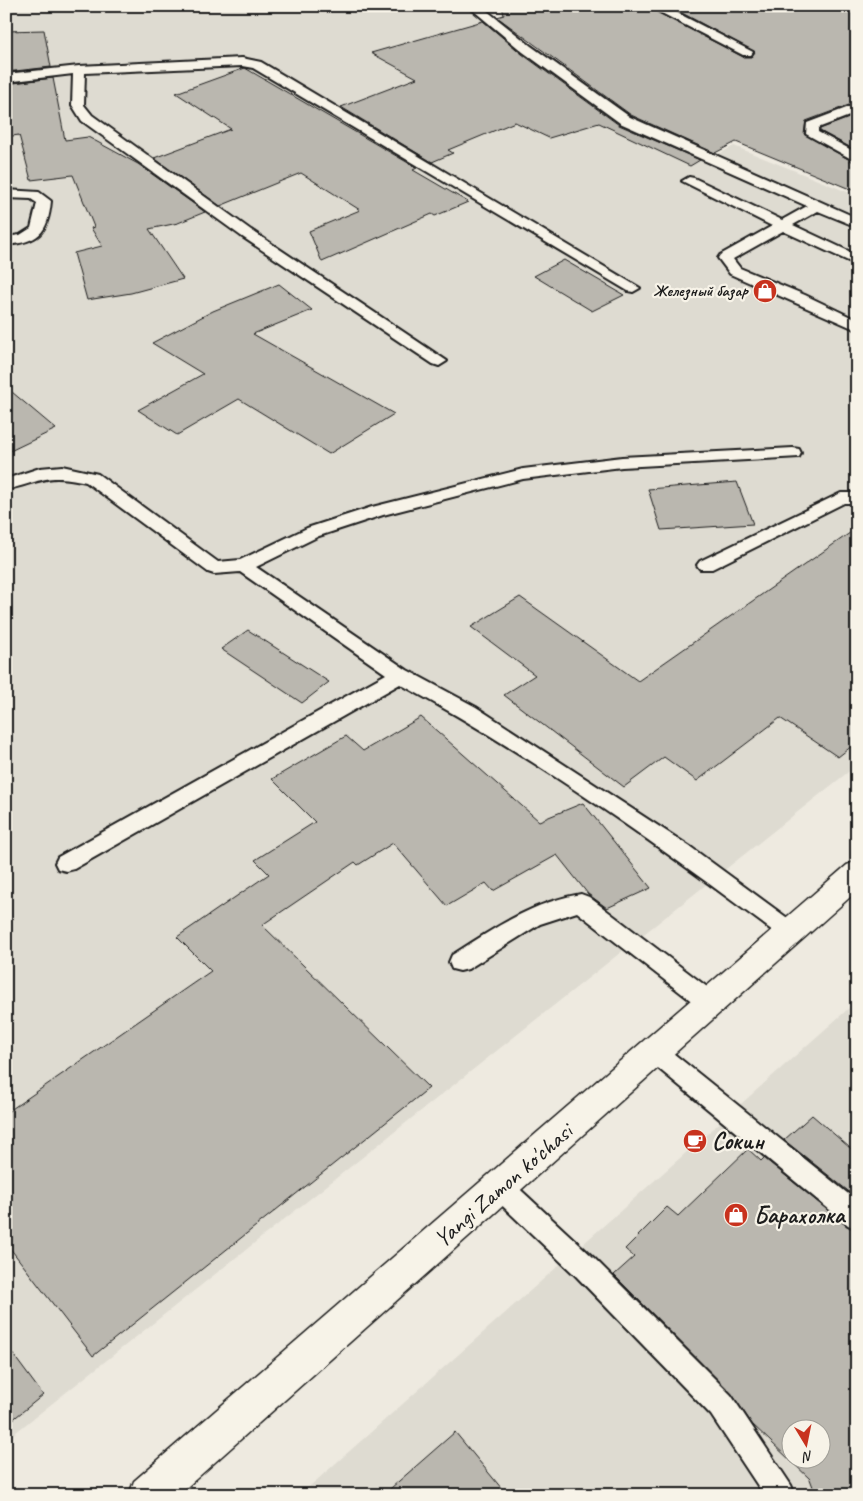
<svg xmlns="http://www.w3.org/2000/svg" width="863" height="1501" viewBox="0 0 863 1501" font-family="Caveat,sans-serif">
	<style>
		.built { fill: #dedbd1; fill-rule: evenodd }
		.building { fill: #bab7af; stroke: #1c1c1c; fill-rule: evenodd }
		.lines { fill: none; stroke-linecap: round; stroke-linejoin: round }
		.service-casing { stroke: #1c1c1c; stroke-width: 4 }
		.tertiary-casing { stroke: #1c1c1c; stroke-width: 3 }
		.service { fill: #f7f3e8; fill-rule: evenodd }
		.tertiary { fill: #f7f3e8; fill-rule: evenodd }
		.labels { text-anchor: middle; dominant-baseline: central; stroke-width: 4.5; stroke-linejoin: round; paint-order: stroke }
		.far-poi-label { font-size: 16px; font-weight: bold; fill: #1c1c1c; stroke: #f7f3e8; text-anchor: end }
		.near-poi-label { font-size: 24px; font-weight: bold; fill: #1c1c1c; stroke: #f7f3e8; text-anchor: start }
		.near-street-label { font-size: 24px; fill: #1c1c1c; stroke: #f7f3e8 }
	</style>
	<rect width="100%" height="100%" fill="#eeeae0"/>
	<filter id="ink" filterUnits="userSpaceOnUse"><feTurbulence type="fractalNoise" baseFrequency=".02" numOctaves="2"/><feDisplacementMap in="SourceGraphic" scale="10" xChannelSelector="R" yChannelSelector="G"/><feConvolveMatrix kernelMatrix="1 2 1 2 8 2 1 2 1" color-interpolation-filters="sRGB"/></filter>
	<g filter="url(#ink)">
		<path class="built" d="M6,6H467L603,115L706,161L734,146L857,196V765L6,1440Z
			M857,1001V1495H300ZM790,1428H820V1458H790Z"/>
		<path class="building" d="M502,6H646L743,57H751L755,52L669,6H857V102L806,121L804,134L857,164V192L736,142L715,153L631,115L497,17L504,15Z
			M483,21L522,54L619,125L700,160L690,166L599,123L549,138L515,122L448,150L453,153L432,162L341,107L417,78L371,53Z
			M44,30L51,67L6,72V31Z
			M245,68L417,168L413,170L468,202L435,216L432,214L322,262L309,231L360,210L301,173L220,206L154,158L231,129L176,93Z
			M53,78L65,140L88,137L138,164L205,212L178,223L149,229L183,279L131,293L87,300L74,253L102,246L91,228L94,227L73,175L31,180L19,135L6,137V84Z
			M857,115V151L820,131V129Z
			M564,260L624,295L592,311L534,276Z
			M279,284L312,310L253,334L394,414L329,454L239,399L177,435L138,410L203,374L152,343L213,311Z
			M6,387L56,429L6,453Z
			M737,482L753,524L661,530L648,489Z
			M857,528V742L838,757L780,718L697,781L664,757L624,787L504,695L535,675L471,627L520,597L638,681Z
			M248,630L329,682L302,703L221,649Z
			M421,717L539,821L583,803L651,888L607,908L588,894L557,855L493,891L486,883L447,906L393,843L358,865L355,862L262,925L429,1088L93,1356L6,1243V1113L211,971L177,937L269,874L255,860L315,822L272,779L346,736L363,751Z
			M812,1115L857,1154V1198L784,1140Z
			M748,1149L761,1161L764,1158L847,1226L857,1231V1495H816L810,1479L752,1424L732,1394L614,1275L634,1257L625,1249L667,1207L678,1216ZM790,1428H820V1458H790Z
			M6,1345L43,1395L6,1425Z
			M455,1432L507,1495H383Z"/>
		<g class="lines">
			<g class="service-casing">
				<path id="service" d="M468,6H481L531,46L630,117L857,218V227L818,211L793,225L857,255V265L783,231L733,259L740,268L805,295L857,320V330L730,274L718,258L720,255L772,226L682,181L689,177L694,178L782,220L807,206L620,123L523,52Z
					M648,6H664L753,52L751,55H743Z
					M242,58L261,62L640,288L633,292L628,291L253,68L242,66L85,73L84,105L92,115L251,230L447,361L439,366L433,364L241,236L82,121L72,105L73,74L6,82V74L79,66Z
					M857,104V113L818,128V132L857,153V162L806,134L807,123Z
					M6,190L39,192L51,201C48,234 38,242 6,245V237L20,235L31,228L37,203L31,199L6,198Z
					M793,448L799,449L801,453L799,457L622,467L523,479L383,515L319,536L256,567L407,670L476,707L692,848L797,925L800,931L797,937L789,940L781,937C659,846 534,756 400,684L74,869L66,871L58,869L55,863L58,857L386,674L240,572L214,574L208,572L86,482C46,473 43,481 6,490V479L40,468L62,466L98,474L218,562L240,560L307,528L372,507L523,469L622,457Z
					M841,493H857V503H844L712,569H700L697,565L700,561Z
					M581,894L589,897L719,996L722,1003L719,1010L711,1013L703,1010L577,912L540,924L468,969L460,971L452,969L449,962L452,955C493,929 532,902 581,894Z
					M655,1042L663,1045L857,1201V1229L848,1225L647,1059L643,1052L647,1045Z
					M500,1175L509,1179L594,1258L731,1395L791,1485L795,1495H764L711,1415L576,1276L491,1195L488,1187L491,1179Z"/>
			</g>
			<g class="tertiary-casing">
				<path id="tertiary" d="M857,861V891L178,1495H129L134,1481L847,865Z"/>
			</g>
			<use href="#service" class="service"/>
			<use href="#tertiary" class="tertiary"/>
		</g>
	</g>
	<defs>
		<g id="shop-disc" transform="scale(1.25)"><circle r="9.5" fill="#c8321e" stroke="#f7f3e8"/><path d="M-5-2.5h2.3a2.7 3.5 0 0 1 5.4 0H5L5.5 6h-11ZM-1.5-2.5h3a1.5 2.3 0 0 0-3 0Z" fill="#fff"/></g>
		<g id="cafe-disc" transform="scale(1.25)"><circle r="9.5" fill="#c8321e" stroke="#f7f3e8"/><path d="M-5.5-4.5H6V0H3Q3 3.5 0 3.5H-2.5Q-5.5 3.5-5.5 0ZM3-3.2v2h1.7v-2ZM-6 4.5H4V6H-6Z" fill="#fff"/></g>
	</defs>
	<g fill-rule="evenodd">
		<use href="#shop-disc" x="765" y="291"/>
		<use href="#cafe-disc" x="695" y="1141"/>
		<use href="#shop-disc" x="736" y="1215"/>
	</g>
	<g class="labels">
		<g class="far-poi-label">
			<text x="748" y="291">Железный базар</text>
		</g>
		<g class="near-poi-label">
			<text x="712" y="1141">Сокин</text>
			<text x="754" y="1215">Барахолка</text>
		</g>
		<g class="near-street-label">
			<text transform="translate(503 1185) rotate(-41)">Yangi Zamon ko'chasi</text>
		</g>
	</g>
	<rect width="863" height="1501" fill="none" stroke="#f7f3e8" stroke-width="25"/>
	<rect x="12" y="12" width="838" height="1476" fill="none" stroke="#1c1c1c" stroke-width="2" filter="url(#ink)"/>
	<g transform="translate(806 1444) rotate(170)"><circle r="24" fill="#f7f3e8" stroke="#9f9d96"/>
	<path d="M0-4L9 19L0 12L-9 19Z" fill="#c8321e"/>
	<text y="-8" font-size="14" font-weight="bold" text-anchor="middle" fill="#1c1c1c">N</text>
	</g>
</svg>
